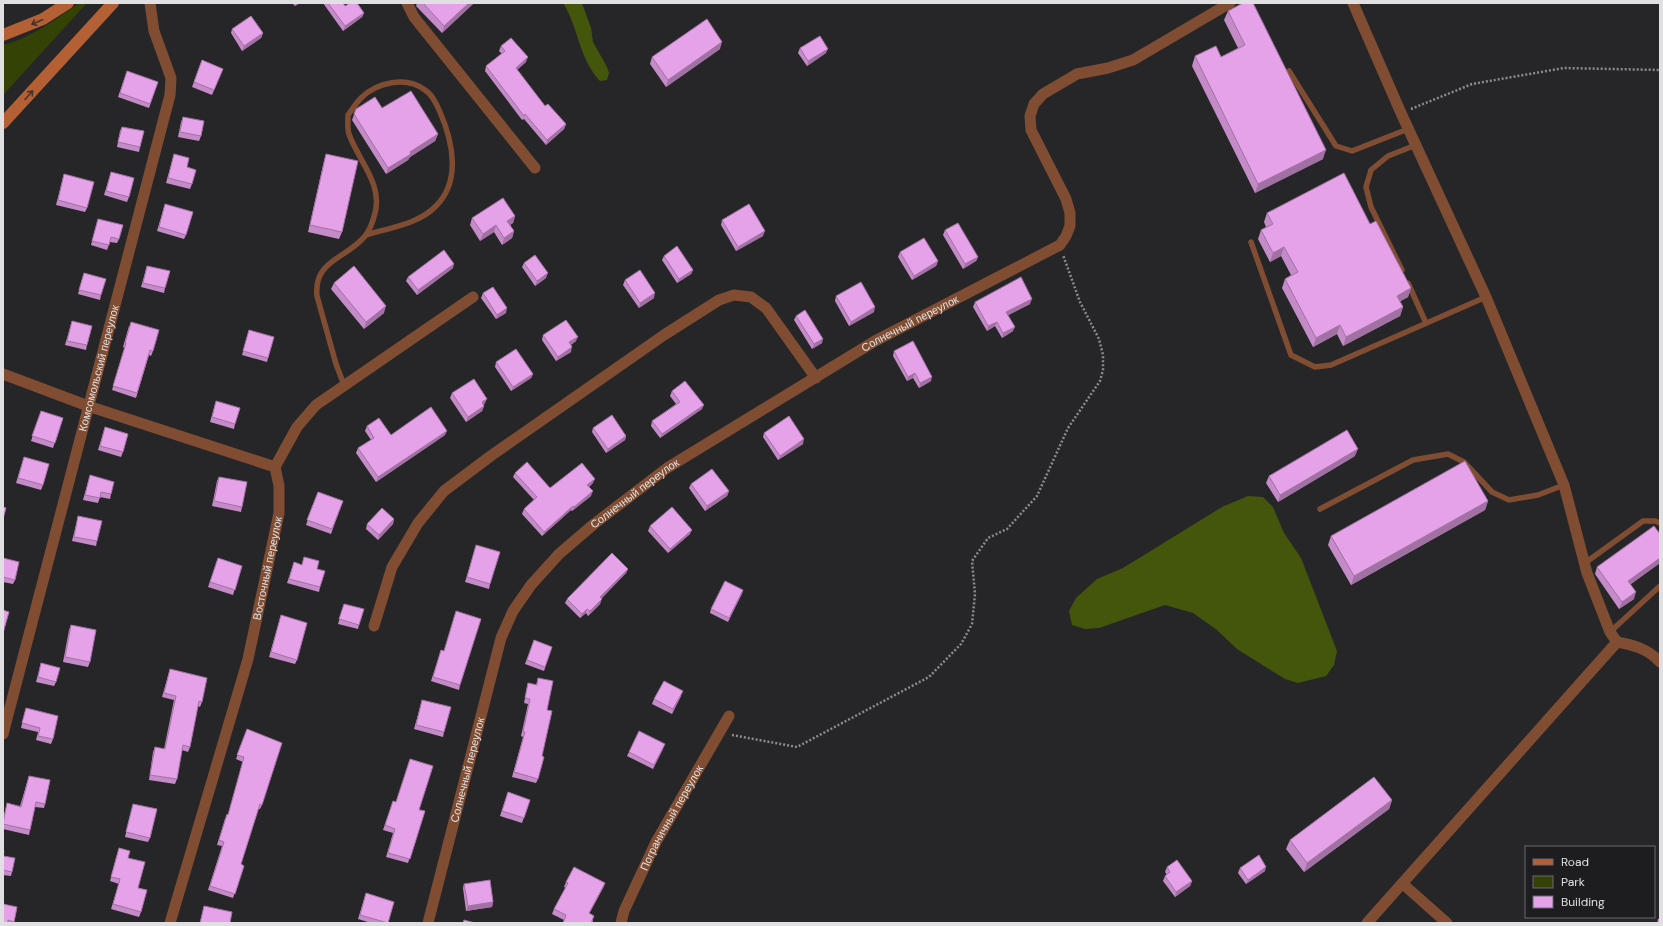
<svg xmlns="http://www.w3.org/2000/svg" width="1663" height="926" viewBox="0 0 1663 926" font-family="'DM Sans',sans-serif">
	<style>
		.green { fill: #344205 }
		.forest { fill: #44560c }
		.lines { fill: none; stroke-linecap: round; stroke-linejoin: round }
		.path { stroke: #8c8c8e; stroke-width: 2.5; stroke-dasharray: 2 2; stroke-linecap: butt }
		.lane { stroke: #814d32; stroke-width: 5.5 }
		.street { stroke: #814d32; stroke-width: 11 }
		.secondary { stroke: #b46034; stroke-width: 12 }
		.wall { fill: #c58bc8 }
		.shaded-wall { fill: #a071a2 }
		.building { fill: #e5a2e8; stroke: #a071a2 }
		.oneway { stroke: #4a3126 }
		.labels { text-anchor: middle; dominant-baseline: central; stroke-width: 4; stroke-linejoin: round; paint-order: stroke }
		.street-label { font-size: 11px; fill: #e0e0e2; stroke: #1d1d20 }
	</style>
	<rect width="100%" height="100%" fill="#262629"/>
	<path class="green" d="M79,3H87L3,95V45C31,38 55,20 79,3Z"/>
	<path class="forest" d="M563,3H582L591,28L593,42L607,67L609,73L607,80L600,81C578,57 579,28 563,3Z
		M1248,496L1263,497L1273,507L1284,533L1301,558L1337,651L1334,665L1326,676L1298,683L1285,679L1237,649L1217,630L1193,613L1165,605L1099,628L1085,629L1072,625L1069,611L1076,598L1097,579L1123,568L1222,507Z"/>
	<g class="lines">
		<path class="path" d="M1411,109L1472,84L1564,68L1660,70
			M732,735L797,747L929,677L961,644L972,624L975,594L972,561L988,538L1007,529L1037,496L1068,428L1100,381L1103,370V355L1099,339L1080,302L1063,255"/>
		<path class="lane" d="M1289,71L1336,146L1352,151L1408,129
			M1251,242L1291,355L1315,367L1331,365L1486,297
			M1402,270L1371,207L1366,187L1371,170L1388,156L1416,145
			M1408,283L1426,323
			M344,385L336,364L317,296C313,260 348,258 365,236C370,230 373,221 375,213C383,184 358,160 349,134C347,128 348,121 348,115C352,110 356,103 361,98C377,82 406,76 425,90C432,94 437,105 440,112C453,142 461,181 436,206C419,224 389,228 366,235
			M1320,509L1413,460L1448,454L1464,462L1492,492L1509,500L1538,495L1564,485
			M1585,563L1643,521H1655L1660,523
			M1610,632L1660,586"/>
		<g class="street">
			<path d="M407,3L414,17L535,168"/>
			<path d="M1353,3L1401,113L1486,297L1564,485L1587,573L1610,632L1617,642C1634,645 1648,649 1660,662"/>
			<path d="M3,374L88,406L275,467"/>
			<path d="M374,626L392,567L418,523L444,491L492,455L664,335L719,300L734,295L751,297L766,308L816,378"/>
			<path id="s1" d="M3,734L170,95L171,78L154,31L150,3"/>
			<path d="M1403,884L1447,923"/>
			<path id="s2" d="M170,923L248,659L279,513V486L275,467L297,427L316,405L473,297"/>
			<path id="s3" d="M428,923L501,638L513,611L531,585L559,554L594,524L667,468L875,341L1060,245L1066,236L1070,226V213L1066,199L1031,130L1030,116L1034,104L1043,94L1077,74L1108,68L1133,60L1230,3"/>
			<path id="s4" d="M621,923L624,911L656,842L729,716"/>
			<path d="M1367,923L1617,642"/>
		</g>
		<path class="secondary" d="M3,35L43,19L68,3
			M3,123L113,3"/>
	</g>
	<path class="wall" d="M292,3H300L295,6Z
		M323,3H343L345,6L364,13L362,17L343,31Z
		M417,3H474L442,33L416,6Z
		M1228,11L1323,159L1255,193L1192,66L1195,56L1221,57L1238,48L1224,20Z
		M232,29L263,33L261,38L242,51L231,33Z
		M501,46L526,62L517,70L545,106L566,124L564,129L546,145L524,119L522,120L485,71L486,66L502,54L499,51Z
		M800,48L826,53L807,66L798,53Z
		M720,49L666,87L650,64L652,57Z
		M202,60L223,69L212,95L192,87Z
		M127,71L158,82L149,108L118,97Z
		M382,108L438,134L435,141L410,157L408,160L386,174L352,120L356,109Z
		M183,117L201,136L199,141L178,137L181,122Z
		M122,127L140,147L139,152L117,147L120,131Z
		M174,154L187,167L192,184L190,189L166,183Z
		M326,154L342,232L339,239L308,232L324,161Z
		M111,172L129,197L127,202L104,195Z
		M64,174L87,208L85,212L56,205Z
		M165,204L186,235L184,239L157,231Z
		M1267,213L1370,224L1411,288L1408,297L1400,301L1403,307L1400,316L1343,346L1337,334L1313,347L1282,288L1285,279L1291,275L1281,256L1270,262L1258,239L1261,230L1266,227L1264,222Z
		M515,216L513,223L510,225L514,231L512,238L502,245L494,232L480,241L470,225L472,218Z
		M98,219L119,239L117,243L110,242L107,250L91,245Z
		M722,220L763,236L736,251L721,225Z
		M945,230L978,257L976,261L963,269L943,235Z
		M900,252L938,261L936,266L912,280L898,257Z
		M664,256L693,270L691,274L677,283L662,260Z
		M524,263L546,278L535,286L522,267Z
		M147,266L165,288L164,293L141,287Z
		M453,268L417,295L406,281L408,277Z
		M84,273L101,295L100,300L78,294Z
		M625,280L654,298L639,308L623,285Z
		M334,283L384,313L364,329L331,289Z
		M483,293L506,313L496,319L481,298Z
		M836,296L874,312L849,326L835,301Z
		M975,302L1030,304L1008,315L1013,331L1002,338L995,326L987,331L973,307Z
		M796,316L822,343L812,349L794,320Z
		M72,321L87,345L86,350L65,345Z
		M129,326L153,351L151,356L149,355L136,398L112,390L125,348L123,347Z
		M249,330L268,358L267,362L242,355Z
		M543,335L576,341L571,345V352L556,361L542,340Z
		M894,351L931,381L919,388L913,378L907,381L893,356Z
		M496,362L533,374L531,378L511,391L495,367Z
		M672,391L702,409L660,438L651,426L652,421L676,404L670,396Z
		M452,393L485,403L483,405L484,406L482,411L466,422L450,398Z
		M216,401L235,424L234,429L210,422Z
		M41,411L63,418L53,448L31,441Z
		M367,426L391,435H445L376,482L356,453L358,448L371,440L365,431Z
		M105,427L123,452L121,457L98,450Z
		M593,428L626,436L625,440L606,453L592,432Z
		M764,433L803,444L778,460L763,437Z
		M1355,456L1278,502L1266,483L1269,476Z
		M24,457L43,485L41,490L16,483Z
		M515,473L550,488L593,483L589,487L591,496L572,511L571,510L542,536L522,514L524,509L534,500L513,477Z
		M90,475L111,494L110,499L100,497L98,503L83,500Z
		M219,477L242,507L241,512L212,506L217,481Z
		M691,484L729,491L727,496L705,511L689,488Z
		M318,492L343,501L331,534L306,525Z
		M1488,501L1485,510L1351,585L1328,545L1331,536Z
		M78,516L97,541L96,546L72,541L77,521Z
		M394,519L393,524L378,540L366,529L367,524Z
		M650,526L690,534L668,553L648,531Z
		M1660,534V563L1631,584L1634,599L1619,609L1595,574L1597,567Z
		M475,550L490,584L489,589L465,582Z
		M304,557L317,569L320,587L319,592L287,583L294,562L302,565Z
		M3,558L15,580L13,584L3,582Z
		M218,558L242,566L233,595L208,587Z
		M628,569L626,573L601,599L600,604L588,616L586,613L580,618L565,603L567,599Z
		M743,590L728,622L710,613L711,609Z
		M344,604L359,625L358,629L338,624Z
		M281,615L297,660L295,664L269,657Z
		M71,625L90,662L88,667L63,662L69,630Z
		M534,640L552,647L544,671L525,664Z
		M441,650L443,651L460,685L459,690L431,681Z
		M41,663L56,682L54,686L36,682Z
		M170,669L202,702L200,707L198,706L190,747L188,752L182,750L177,779L175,784L149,780L153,752L155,747L164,749L174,700L162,697Z
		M538,678L547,710L542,756L538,779L536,783L512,777L523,737L521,736L528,704L524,703L528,683L536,685Z
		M681,696L672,714L652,704L654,699Z
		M422,700L444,732L443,737L414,729Z
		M26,708L53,739L51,744L36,740L38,732L21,728Z
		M247,729L262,805L260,809H258L241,864L244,866L233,898L208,890L222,846L217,845L225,819L228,815L243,762L236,759Z
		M663,749L653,769L627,756L629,752Z
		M29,776L45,804L44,808L35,807L30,830L29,835L3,829V819L7,803L20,806Z
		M508,792L530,800L522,823L500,816Z
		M1392,800L1389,809L1304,872L1286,849L1290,840Z
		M393,801L425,811L408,863L386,857L393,833L383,830Z
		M133,804L150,838L148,842L125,837Z
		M119,848L128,858L138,888L141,912L139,917L111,909L119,884L110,881Z
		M3,851V856L12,872L11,876L3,875Z
		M1167,867L1192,881L1190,886L1175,897L1163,881L1165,876L1167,875L1165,872Z
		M1240,868L1265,871L1246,884L1238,873Z
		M566,882L605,883L603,888L589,914L593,921L592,923H563L564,920L552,914L554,909L566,888L564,887Z
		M464,884L493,902L492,907L466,911L463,888Z
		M366,893L388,923H371L358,919Z
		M17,907L14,923H3Z
		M1660,918V923H1657L1658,919Z"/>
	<path class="shaded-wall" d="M296,3H300L295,6Z
		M469,3H474L442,33L444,26Z
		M364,13L362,17L343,31L345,26Z
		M263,33L261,38L242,51L244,46Z
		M722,42L720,49L666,87L668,80Z
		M828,49L826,53L807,66L808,61Z
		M528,57L526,62L514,72L516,68Z
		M566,124L564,129L546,145L547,140Z
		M438,134L435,141L410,157L408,160L386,174L388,168L410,152Z
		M1326,150L1323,159L1255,193L1258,184Z
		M515,216L513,223L505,228L507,221Z
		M496,225L494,232L480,241L483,234Z
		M514,231L512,238L502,245L504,238Z
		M765,231L763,236L736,251L738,247Z
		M1284,247L1281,256L1270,262L1273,253Z
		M978,257L976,261L963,269L965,264Z
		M938,261L936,266L912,280L914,276Z
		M454,264L453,268L417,295L418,290Z
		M693,270L691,274L677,283L679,279Z
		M548,273L546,278L535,286L537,281Z
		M1411,288L1408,297L1394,305L1397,296Z
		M655,293L654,298L639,308L640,303Z
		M1032,299L1030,304L1005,317L1006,312Z
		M386,306L384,313L364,329L366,322Z
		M875,307L874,312L849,326L851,322Z
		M1403,307L1400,316L1343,346L1346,337Z
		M507,308L506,313L496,319L497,315Z
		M997,322L995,326L987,331L988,326Z
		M1340,325L1337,334L1313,347L1316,338Z
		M1015,327L1013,331L1002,338L1003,333Z
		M578,337L576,341L567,347L569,342Z
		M823,339L822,343L812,349L814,344Z
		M572,347L571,352L556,361L558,357Z
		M915,373L913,378L907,381L908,377Z
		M533,374L531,378L511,391L513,387Z
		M932,377L931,381L919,388L920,383Z
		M487,399L485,403L480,407L482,402Z
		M704,405L702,409L660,438L662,434Z
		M484,406L482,411L466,422L468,417Z
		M447,431L445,435L376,482L378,477Z
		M626,436L625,440L606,453L608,449Z
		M804,439L803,444L778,460L780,456Z
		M1358,449L1355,456L1278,502L1280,495Z
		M595,479L593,483L586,489L587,485Z
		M593,491L591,496L572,511L574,507Z
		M729,491L727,496L705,511L707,506Z
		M1488,501L1485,510L1351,585L1354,576Z
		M573,506L571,510L542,536L544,532Z
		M394,519L393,524L378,540L379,535Z
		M692,530L690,534L668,553L670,549Z
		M1660,558V563L1626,587L1628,581Z
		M628,569L626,573L598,602L600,597Z
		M743,590L742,594L728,622L729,618Z
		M1636,592L1634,599L1619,609L1622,602Z
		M602,599L600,604L588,616L590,611Z
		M587,609L586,613L580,618L582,614Z
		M683,691L681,696L672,714L673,709Z
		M665,744L663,749L653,769L654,765Z
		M1392,800L1389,809L1304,872L1307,863Z
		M1266,867L1265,871L1246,884L1248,880Z
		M1192,881L1190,886L1175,897L1176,892Z
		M605,883L603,888L587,918L589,913Z
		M493,902L492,907L466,911L468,906Z"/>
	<path class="building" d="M328,3H343L345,6L350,3H357L364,13L345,26Z
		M423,3H469L444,26Z
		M1243,3H1253L1326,150L1258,184L1195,56L1216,46L1221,57L1245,45L1228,11Z
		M251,16L263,33L244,46L232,29Z
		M707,19L722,42L668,80L652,57Z
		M820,36L828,49L808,61L800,48Z
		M511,38L528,57L516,68L545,106L548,104L566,124L547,140L525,114L524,116L486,66L505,51L501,46Z
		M202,60L223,69L214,90L194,82Z
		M127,71L158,82L150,104L120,93Z
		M411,91L438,134L410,152L411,154L388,168L354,114L356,109L375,97L382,108Z
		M183,117L204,121L201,136L180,132Z
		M122,127L144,131L140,147L118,142Z
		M174,154L189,158L187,167L196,170L192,184L168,178Z
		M326,154L358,161L342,232L310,225Z
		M111,172L134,178L129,197L106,191Z
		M1344,173L1370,224L1376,221L1411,288L1397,296L1403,307L1346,337L1340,325L1316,338L1285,279L1298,272L1284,247L1273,253L1261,230L1273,224L1267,213Z
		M64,174L94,182L87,208L58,200Z
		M503,198L515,216L507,221L514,231L504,238L496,225L483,234L472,218Z
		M165,204L193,212L186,235L159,227Z
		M749,204L765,231L738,247L722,220Z
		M98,219L123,225L119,239L111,237L109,245L92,241Z
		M958,223L978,257L965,264L945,230Z
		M924,238L938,261L914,276L900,252Z
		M677,246L693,270L679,279L664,256Z
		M444,250L454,264L418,290L408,277Z
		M535,255L548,273L537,281L524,263Z
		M147,266L170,271L165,288L143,283Z
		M354,266L386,306L366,322L334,283Z
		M640,270L655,293L640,303L625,280Z
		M84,273L106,279L101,295L79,290Z
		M1021,277L1032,299L1006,312L1015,327L1003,333L997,322L988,326L975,302Z
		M861,282L875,307L851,322L836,296Z
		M493,287L507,308L497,315L483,293Z
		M805,310L823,339L814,344L796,316Z
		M566,320L578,337L569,342L572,347L558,357L543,335Z
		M72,321L92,326L87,345L67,341Z
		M131,322L159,330L153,351L150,350L137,393L113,386L126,343H125Z
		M249,330L274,337L268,358L243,351Z
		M913,341L932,377L920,383L915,373L908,377L894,351Z
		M516,349L533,374L513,387L496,362Z
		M474,379L487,399L482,402L484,406L468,417L452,393Z
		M685,381L704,405L662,434L652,421L680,402L672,391Z
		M216,401L240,408L235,424L212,417Z
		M431,407L447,431L378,477L358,448L374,438L367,426L379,418L391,435Z
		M41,411L63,418L55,443L32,436Z
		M612,415L626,436L608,449L593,428Z
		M789,416L804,439L780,456L764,433Z
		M105,427L128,434L123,452L100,446Z
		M1347,430L1358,449L1280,495L1269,476Z
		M24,457L49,464L43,485L18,478Z
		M1465,461L1488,501L1354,576L1331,536Z
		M527,462L550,488L582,463L595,479L587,485L593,491L574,507L573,506L544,532L524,509L537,497L515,473Z
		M712,469L729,491L707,506L691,484Z
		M90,475L114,482L111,494L101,492L100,498L85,495Z
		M219,477L247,482L242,507L214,501Z
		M318,492L343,501L332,529L307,520Z
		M3,507L6,508L3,519Z
		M672,507L692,530L670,549L650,526Z
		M382,508L394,519L379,535L367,524Z
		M78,516L102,521L97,541L74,537Z
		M1654,526L1660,534V558L1628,581L1636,592L1622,602L1597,567Z
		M476,545L500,552L490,584L467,577Z
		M612,553L628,569L600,597L602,599L590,611L587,609L582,614L567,599Z
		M304,557L319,561L317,569L325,571L320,587L289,579L294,562L302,565Z
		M3,558L19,562L15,580L3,577Z
		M218,558L242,566L235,590L210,582Z
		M725,581L743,590L729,618L711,609Z
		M344,604L364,609L359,625L339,619Z
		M3,610L9,612L3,633Z
		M456,611L481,619L460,685L433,677L441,650L444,651Z
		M281,615L307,623L297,660L271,652Z
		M71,625L96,630L90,662L65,657Z
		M534,640L552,647L545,667L527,660Z
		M41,663L60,668L56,682L38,677Z
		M170,669L207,678L202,702L199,701L190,747L183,745L177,779L150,775L155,747L165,749L176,696L164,693Z
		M538,678L553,681L547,710L552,711L542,756L544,757L538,779L514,772L525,732H523L530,699L525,698L528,683L537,685Z
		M664,681L683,691L673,709L654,699Z
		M422,700L451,707L444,732L416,725Z
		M26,708L58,716L53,739L38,736L40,728L22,723Z
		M247,729L282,743L262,805L260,804L241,864L244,866L235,894L210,886L224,842L219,840L227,814L228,815L244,757L237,755Z
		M639,731L665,744L654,765L629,752Z
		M410,759L433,766L419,810L425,811L410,859L388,853L395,829L385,825L393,801L396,802Z
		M29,776L50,780L45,804L36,802L30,830L3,824L7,803L21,807Z
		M1374,777L1392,800L1307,863L1290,840Z
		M508,792L530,800L524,818L502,811Z
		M133,804L157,809L150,838L126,832Z
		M119,848L130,851L128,858L145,862L138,888L147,890L141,912L113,904L120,879L111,877Z
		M3,851H4L3,856L15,858L12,872L3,870Z
		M1259,855L1266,867L1248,880L1240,868Z
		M1177,860L1192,881L1176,892L1165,876L1170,872L1167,867Z
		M574,867L605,883L589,913L594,916L591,923H563L566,915L554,909L568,883L566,882Z
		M490,880L493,902L468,906L464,884Z
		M366,893L394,902L388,923L360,915Z
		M3,904L17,907L14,922L8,920V923H3Z
		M204,906L232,912L230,923H200Z
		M464,920L475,923H463Z"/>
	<defs><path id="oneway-shaft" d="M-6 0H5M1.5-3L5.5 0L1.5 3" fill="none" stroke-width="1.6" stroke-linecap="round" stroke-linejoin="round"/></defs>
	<g class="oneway">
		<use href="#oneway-shaft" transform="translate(37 22) rotate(157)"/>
		<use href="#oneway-shaft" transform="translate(29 95) rotate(-48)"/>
	</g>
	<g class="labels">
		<g class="street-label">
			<text stroke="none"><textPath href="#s3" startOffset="818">Солнечный переулок</textPath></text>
			<text stroke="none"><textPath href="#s1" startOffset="378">Комсомольский переулок</textPath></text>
			<text stroke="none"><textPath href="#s3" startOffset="494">Солнечный переулок</textPath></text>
			<text stroke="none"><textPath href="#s2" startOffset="368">Восточный переулок</textPath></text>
			<text stroke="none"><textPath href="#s3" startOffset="158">Солнечный переулок</textPath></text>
			<text stroke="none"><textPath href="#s4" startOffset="117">Пограничный переулок</textPath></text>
		</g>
	</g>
	<rect width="1663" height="926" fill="none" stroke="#e0e0e2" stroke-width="8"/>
	<rect x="1525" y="846" width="130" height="72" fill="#1d1d20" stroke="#6b6b6e"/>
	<rect x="1533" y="859" width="20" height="6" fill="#b46034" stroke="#6b6b6e"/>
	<text x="1561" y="866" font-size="12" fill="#e0e0e2">Road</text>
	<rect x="1533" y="876" width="20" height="12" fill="#344205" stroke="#6b6b6e"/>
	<text x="1561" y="886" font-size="12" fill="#e0e0e2">Park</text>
	<rect x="1533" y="896" width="20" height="12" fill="#e5a2e8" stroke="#6b6b6e"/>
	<text x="1561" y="906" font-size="12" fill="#e0e0e2">Building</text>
</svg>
